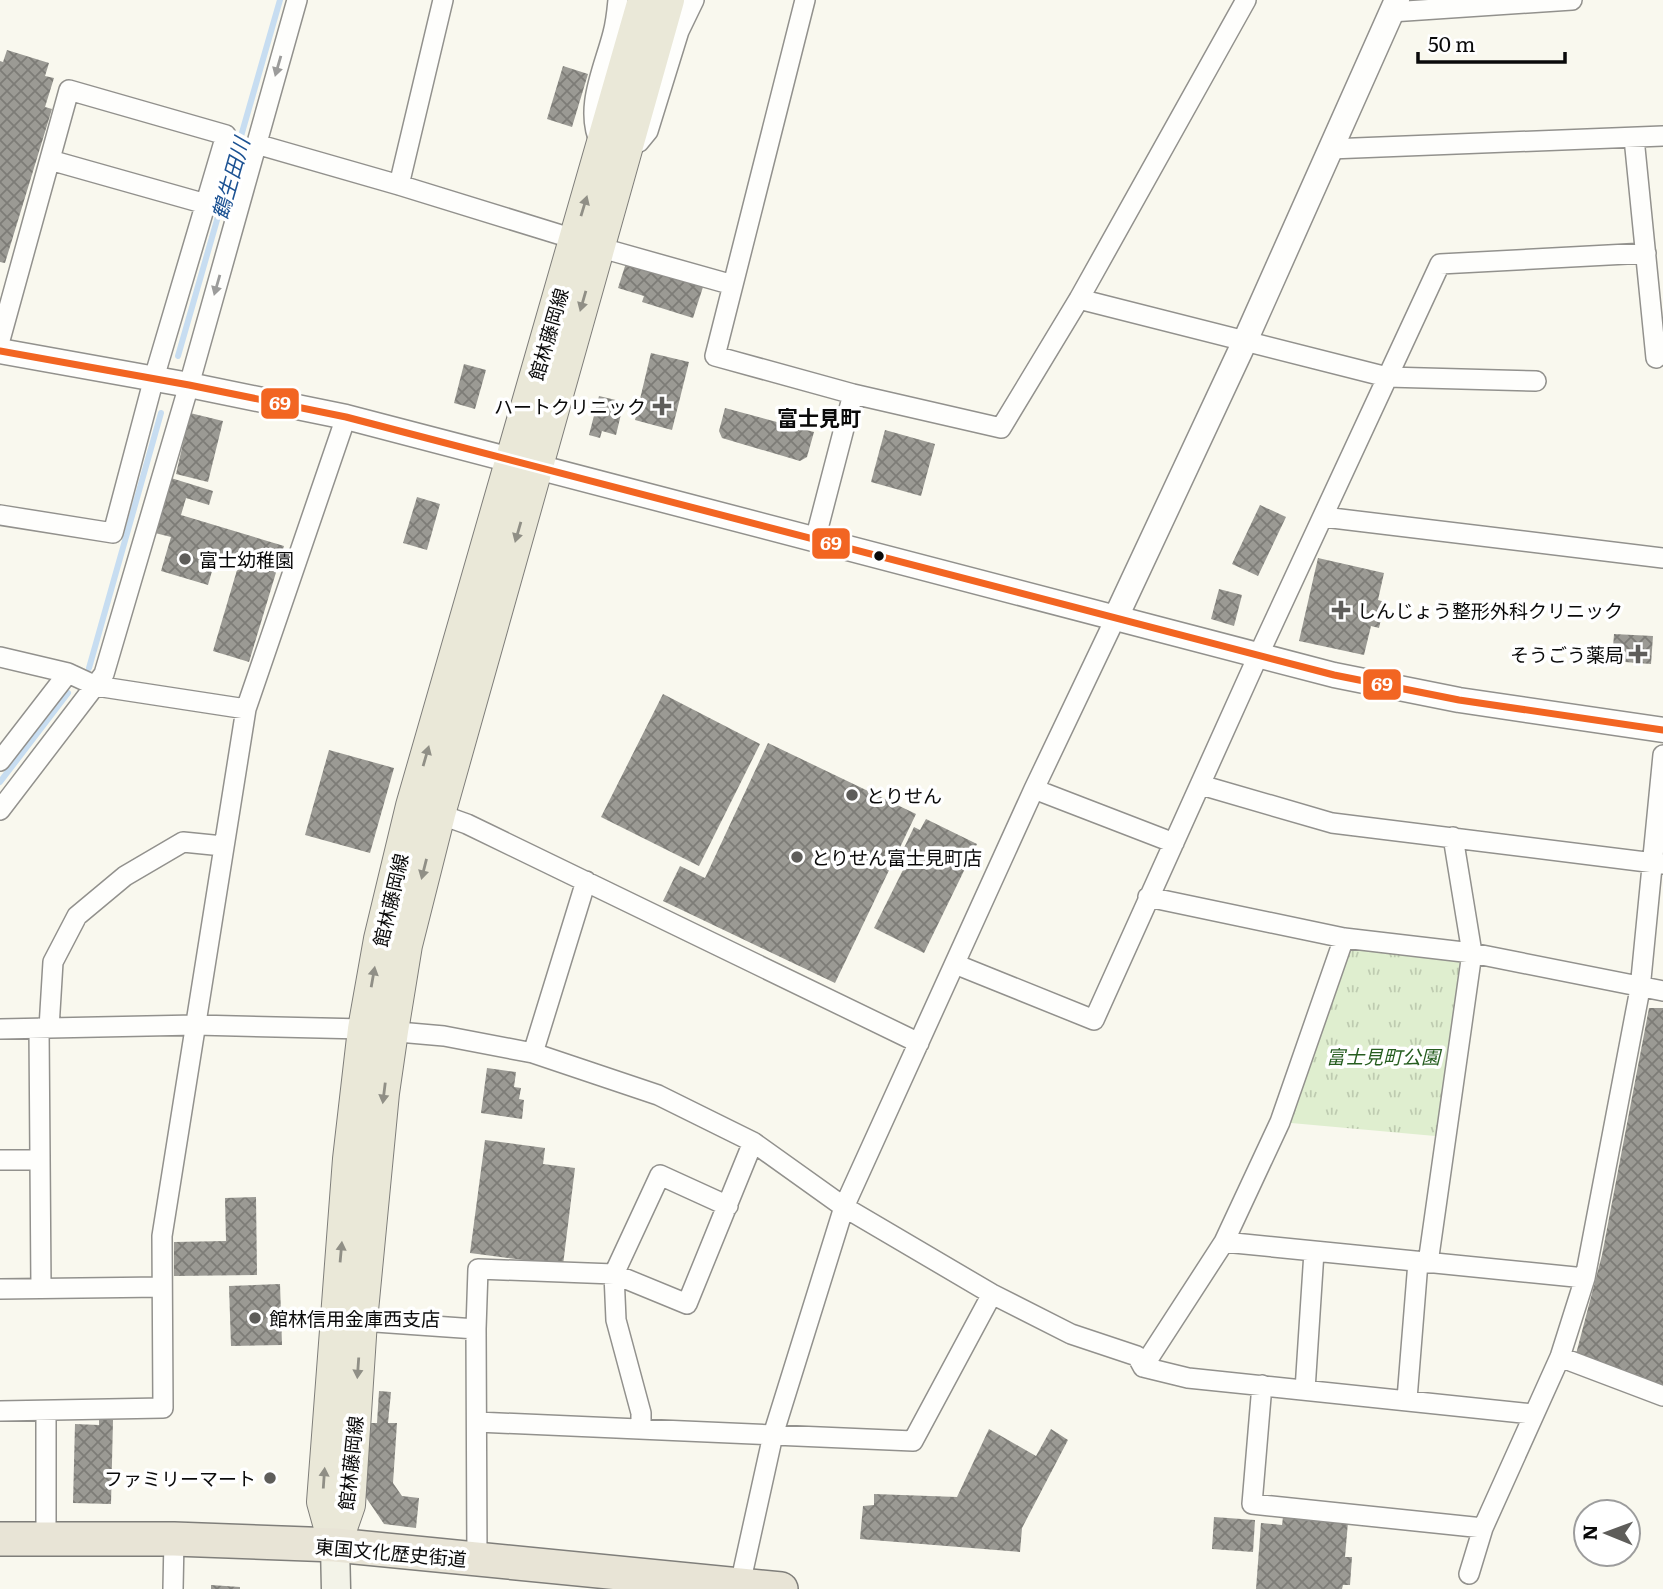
<svg xmlns="http://www.w3.org/2000/svg" width="1663" height="1589" viewBox="0 0 1663 1589" font-family="Literata,'Noto Sans JP',serif">
	<style>
		.park { fill: url(#park-tufts) }
		.lines { fill: none; stroke-linecap: round; stroke-linejoin: round }
		.stream { stroke: #c7ddf1; stroke-width: 6 }
		.building { fill: url(#building-cross-hatch) }
		.minor-casing { stroke: #92918d; stroke-width: 22 }
		.tertiary-casing { stroke: #92918d; stroke-width: 27 }
		.secondary-casing { stroke: #888883; stroke-width: 31 }
		.primary-casing { stroke: #7f7e7a; stroke-width: 34 }
		.trunk-casing { stroke: #7f7e7a; stroke-width: 36 }
		.minor { stroke: #fefefc; stroke-width: 19 }
		.tertiary { stroke: #fefefc; stroke-width: 24 }
		.secondary { stroke: #f3f3e8; stroke-width: 28 }
		.primary { stroke: #eae8d8; stroke-width: 32 }
		.trunk { stroke: #e8e4d6; stroke-width: 33 }
		.bus-1-casing { stroke: #fff; stroke-width: 12 }
		.bus-1 { stroke: #f26522; stroke-width: 7 }
		.oneway { fill: #9c9c9b }
		.oneway2 { fill: #908f86 }
		.poi-dot { fill: #5e5d5a; stroke: #fff; stroke-width: 2.5 }
		.bus-dot { fill: #0a0a0a; stroke: #fff; stroke-width: 2.5 }
		.labels { text-anchor: middle; dominant-baseline: central; stroke-width: 7; stroke-linejoin: round; paint-order: stroke }
		.street-label { font-size: 19px; fill: #0a0a0a; stroke: #fff }
		.poi-label { font-size: 19px; fill: #0a0a0a; stroke: #fff; text-anchor: start }
		.park-label { font-size: 19px; font-style: italic; fill: #265d20; stroke: #fff }
		.water-label { font-size: 21px; font-style: italic; fill: #1c5293; stroke: #fff }
		.neighbourhood-label { font-size: 21px; font-weight: bold; fill: #0a0a0a; stroke: #fff }
		.line-badge { stroke: #fff; stroke-width: 2.5 }
		.badge-label { font-size: 19px; text-anchor: middle; font-weight: bold; fill: #fff }
	</style>
	<defs>
		<pattern id="park-tufts" width="24" height="20" patternUnits="userSpaceOnUse" patternTransform="scale(1.75)"><rect width="24" height="20" fill="#dfeecf"/><path d="M3 7l-1-3M5 7V3M7 7l1-3M15 17l-1-3M17 17v-4M19 17l1-3" fill="none" stroke="#becbb0"/></pattern>
		<pattern id="building-cross-hatch" width="8" height="8" patternUnits="userSpaceOnUse" patternTransform="scale(1.75)"><rect width="8" height="8" fill="#9b9a94"/><path d="M0 0l8 8M0 8l8-8" fill="none" stroke="#7d7c77"/></pattern>
	</defs>
	<rect width="100%" height="100%" fill="#f9f8ee"/>
	<path class="park" d="M1344,938L1472,953L1446,1137L1280,1122Z"/>
	<g class="lines">
		<path class="stream" d="M178,356L280,0
			M89,668L161,413
			M0,782L68,693"/>
	</g>
	<path class="building" d="M7,50L49,63L45,76L54,78L45,107L52,109L5,263L0,262V61L3,62Z
		M563,66L588,74L572,127L547,119Z
		M626,263L703,287L693,318L642,302L644,296L618,288Z
		M651,353L689,362L672,430L635,420Z
		M464,364L486,370L475,409L454,403Z
		M599,396L624,402L616,435L602,431L600,438L589,435Z
		M725,408L814,432L807,457L800,461L722,438L719,431Z
		M190,413L223,421L208,482L176,474Z
		M885,430L935,444L921,496L871,482Z
		M171,478L213,491L209,505L186,498L181,515L284,546L249,662L213,651L240,560L217,554L208,585L161,571L171,537L155,533Z
		M417,497L440,504L427,550L403,543Z
		M1260,505L1286,517L1258,576L1232,564Z
		M1318,558L1384,573L1378,600L1385,602L1379,628L1371,626L1364,655L1299,641Z
		M1219,589L1242,595L1234,626L1211,619Z
		M1614,634L1653,636L1651,664L1612,661Z
		M663,694L760,744L699,866L601,817Z
		M768,743L916,814L835,983L663,901L680,866L705,878Z
		M329,750L394,768L370,853L305,835Z
		M926,819L977,844L924,953L874,928L909,858L901,854L914,827L920,830Z
		M1649,1008H1663V1385L1576,1354L1602,1255Z
		M487,1068L516,1072L514,1087L521,1088L519,1099L524,1100L522,1119L481,1113Z
		M485,1140L545,1148L543,1164L575,1168L563,1265L470,1253Z
		M256,1197L257,1275L174,1276V1242L226,1241L225,1198Z
		M280,1284L282,1345L231,1346L229,1286Z
		M379,1391L391,1392L388,1423H397L393,1483L402,1496L419,1498L416,1528L384,1524L365,1496L371,1423H377Z
		M99,1419L113,1420L111,1504L73,1503L75,1424L99,1425Z
		M989,1429L1036,1456L1051,1429L1068,1440L1022,1528L1020,1552L860,1539L863,1506L874,1505V1494L957,1497Z
		M1214,1517L1255,1520L1253,1552L1212,1549Z
		M1283,1517L1348,1522L1345,1557H1352L1350,1585H1343L1342,1589H1256L1261,1523L1282,1525Z
		M211,1585L240,1587V1589H211Z"/>
	<g class="lines">
		<g class="minor-casing">
			<path id="minor" d="M805,0L715,356L853,394L1001,428L1079,299L1246,0
				M1391,12L1572,0
				M1634,138L1656,358
				M256,144L399,185L574,239
				M601,145C583,109 604,69 613,33C616,22 617,11 618,0
				M627,148L639,142L648,131L679,31L694,0
				M1330,149L1663,136
				M50,160L206,204
				M399,185L443,0
				M598,247L733,285
				M1079,299L1387,377L1536,381
				M0,340L69,90L226,135L154,378L113,533L0,515
				M1324,517L1663,558
				M815,540L853,394
				M0,657L68,673
				M0,761L68,673L96,686L246,709
				M1201,785L1332,823L1663,864
				M1034,789L1174,843
				M0,810L104,674L189,385L297,0
				M439,814L467,824L919,1043
				M1148,897L1344,938L1472,953L1663,991
				M955,964L1094,1020L1258,656L1440,264L1646,253
				M39,1028L41,1288
				M49,1028L53,962L77,916L125,876L183,842L223,846
				M0,1029L196,1025L364,1029L444,1036L533,1053L658,1095L753,1142L844,1207L992,1294L1071,1334L1137,1356L1143,1367L1188,1378L1532,1414
				M533,1053L586,881
				M0,1160H39
				M1224,1242L1585,1278
				M1428,1263L1472,953L1453,837
				M0,1289L162,1287
				M361,1321L476,1329
				M1560,1357L1663,1396
				M1143,1367L1224,1242L1280,1122L1344,938
				M1262,1385L1252,1504L1483,1528
				M1305,1390L1314,1252
				M1407,1399L1418,1262
				M0,1411L163,1408L162,1236L246,709L346,417
				M477,1422L913,1441L992,1294
				M641,1429V1413L616,1320L614,1274L660,1175L728,1206
				M46,1538V1411
				M477,1559L476,1329L478,1269L614,1274L687,1304L753,1142
				M1469,1574L1483,1528L1560,1357L1585,1278L1640,989L1663,755
				M173,1589L174,1539
				M739,1589L773,1435L844,1207L1034,789L1116,617"/>
		</g>
		<g class="tertiary-casing">
			<path id="tertiary" d="M0,351L189,385L346,417L1334,675L1459,700L1663,730
				M1116,617L1245,341L1397,0"/>
		</g>
		<g class="secondary-casing">
			<path id="secondary" d="M335,1545L336,1589"/>
		</g>
		<g class="primary-casing">
			<path id="primary" d="M335,1545L323,1502L349,1159L364,1029L380,939L412,806L644,0
				M335,1545L349,1505L361,1321L383,1093L392,1031L406,945L439,814L668,0"/>
		</g>
		<g class="trunk-casing">
			<path id="trunk" d="M0,1539H174L335,1545L781,1589"/>
		</g>
		<use href="#minor" class="minor"/>
		<use href="#tertiary" class="tertiary"/>
		<use href="#secondary" class="secondary"/>
		<use href="#primary" class="primary"/>
		<use href="#trunk" class="trunk"/>
		<g class="bus-1-casing">
			<path id="bus-1" d="M0,351L189,385L346,417L1334,675L1459,700L1663,730"/>
		</g>
		<use href="#bus-1" class="bus-1"/>
	</g>
	<defs><path id="oneway-solid" d="M-6-.8H1V-3.2L6.5 0L1 3.2V.8H-6Z" transform="scale(1.75)"/></defs>
	<g class="oneway">
		<use href="#oneway-solid" transform="translate(278 66) rotate(106)"/>
		<use href="#oneway-solid" transform="translate(217 285) rotate(106)"/>
	</g>
	<g class="oneway2">
		<use href="#oneway-solid" transform="translate(584 206) rotate(-73)"/>
		<use href="#oneway-solid" transform="translate(583 301) rotate(106)"/>
		<use href="#oneway-solid" transform="translate(518 532) rotate(106)"/>
		<use href="#oneway-solid" transform="translate(426 756) rotate(-74)"/>
		<use href="#oneway-solid" transform="translate(424 869) rotate(104)"/>
		<use href="#oneway-solid" transform="translate(373 977) rotate(-80)"/>
		<use href="#oneway-solid" transform="translate(384 1093) rotate(97)"/>
		<use href="#oneway-solid" transform="translate(341 1252) rotate(-85)"/>
		<use href="#oneway-solid" transform="translate(358 1368) rotate(94)"/>
		<use href="#oneway-solid" transform="translate(324 1478) rotate(-86)"/>
	</g>
	<g class="poi-dot">
		<path d="M658.5 395.5h7v7h7v7h-7v7h-7v-7h-7v-7h7z"/>
		<circle cx="185" cy="559" r="7"/>
		<path d="M1337.5 599.5h7v7h7v7h-7v7h-7v-7h-7v-7h7z"/>
		<path d="M1634.5 643.5h7v7h7v7h-7v7h-7v-7h-7v-7h7z"/>
		<circle cx="852" cy="795" r="7"/>
		<circle cx="797" cy="857" r="7"/>
		<circle cx="255" cy="1318" r="7"/>
		<circle cx="270" cy="1478" r="7"/>
	</g>
	<circle class="bus-dot" cx="879" cy="556" r="6"/>
	<g class="labels">
		<g class="street-label">
			<text transform="translate(548 334) rotate(-74)">館林藤岡線</text>
			<text transform="translate(390 900) rotate(-77)">館林藤岡線</text>
			<text transform="translate(350 1463) rotate(-84)">館林藤岡線</text>
			<text transform="translate(391 1552) rotate(5)">東国文化歴史街道</text>
		</g>
		<g class="poi-label">
			<text x="646" y="406" text-anchor="end">ハートクリニック</text>
			<text x="199" y="559">富士幼稚園</text>
			<text x="1357" y="610">しんじょう整形外科クリニック</text>
			<text x="1624" y="654" text-anchor="end">そうごう薬局</text>
			<text x="866" y="795">とりせん</text>
			<text x="811" y="857">とりせん富士見町店</text>
			<text x="269" y="1318">館林信用金庫西支店</text>
			<text x="256" y="1478" text-anchor="end">ファミリーマート</text>
		</g>
		<g class="park-label">
			<text x="1383" y="1056">富士見町公園</text>
		</g>
		<g class="water-label">
			<text transform="translate(229 178) rotate(-74)">鶴生田川</text>
		</g>
		<g class="neighbourhood-label">
			<text x="819" y="416">富士見町</text>
		</g>
	</g>
	<g class="line-badge">
		<rect x="260" y="387" width="40" height="33" rx="7" fill="#f26522"/>
		<rect x="811" y="527" width="40" height="33" rx="7" fill="#f26522"/>
		<rect x="1362" y="668" width="40" height="33" rx="7" fill="#f26522"/>
	</g>
	<g class="badge-label">
		<text x="280" y="410">69</text>
		<text x="831" y="550">69</text>
		<text x="1382" y="691">69</text>
	</g>
	<g transform="translate(1607 1533) rotate(271)"><circle r="33" fill="#ffffff" stroke="#9d9d9d" stroke-width="2"/>
	<path d="M0-5L12 26L0 18L-12 26Z" fill="#5e5d5a"/>
	<text y="-10" font-size="19" font-weight="bold" text-anchor="middle" fill="#0a0a0a">N</text>
	</g>
	<path d="M1418 52v10h147v-10" fill="none" stroke="#0a0a0a" stroke-width="3.5"/>
	<text x="1428" y="52" font-size="21" fill="#0a0a0a" stroke="#ffffff" stroke-width="5" paint-order="stroke">50 m</text>
</svg>
